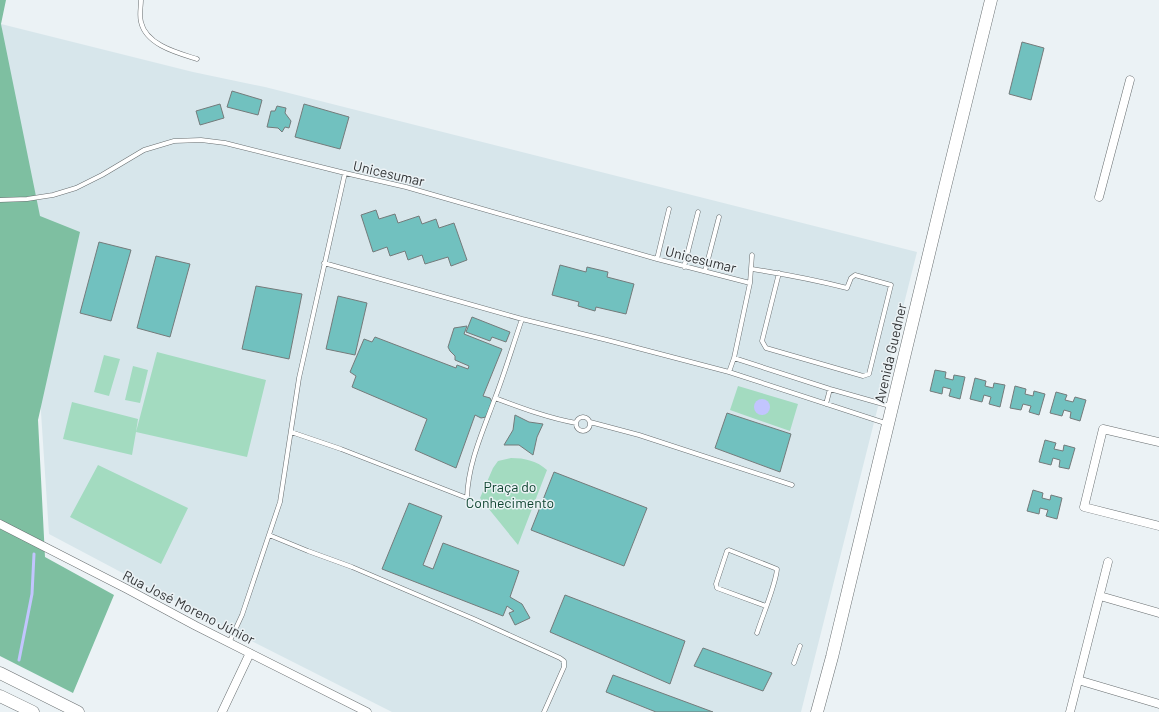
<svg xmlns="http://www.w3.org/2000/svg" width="1159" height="712" viewBox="0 0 1159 712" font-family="Barlow,sans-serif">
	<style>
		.built { fill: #d7e6eb }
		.green { fill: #a3dbc0 }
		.forest { fill: #7ebfa1 }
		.water { fill: #c2c5fe }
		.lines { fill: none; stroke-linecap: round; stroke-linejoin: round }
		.stream { stroke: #c2c5fe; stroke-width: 3 }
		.building { fill: #71c1bf; stroke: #747b7b }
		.lane-casing { stroke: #686e70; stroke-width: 5 }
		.street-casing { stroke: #686e70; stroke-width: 9 }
		.secondary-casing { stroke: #686e70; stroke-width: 13 }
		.lane { stroke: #fff; stroke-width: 4 }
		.street { stroke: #fff; stroke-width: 8 }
		.secondary { stroke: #fff; stroke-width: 12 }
		.labels { text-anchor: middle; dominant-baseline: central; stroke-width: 3; stroke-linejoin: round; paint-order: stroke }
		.street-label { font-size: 14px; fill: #313335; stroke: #ebf2f5 }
		.park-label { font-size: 14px; fill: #0f4531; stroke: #ebf2f5 }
	</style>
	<rect width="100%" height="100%" fill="#ebf2f5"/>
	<path class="built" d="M1,24L193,72L265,87L917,252L801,712H392L234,632L49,534L27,199Z"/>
	<path class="green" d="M157,352L266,380L247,457L136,432L132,455L63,439L72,402L138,419L136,432Z
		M104,355L120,359L109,396L94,392Z
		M133,366L148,370L140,403L125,400Z
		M738,386L798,404L790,431L730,410Z
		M511,458C525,458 537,461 547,470L518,545L480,498L493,468L498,461Z
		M98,465L188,508L161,564L70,517Z"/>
	<path class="forest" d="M0,0H6L1,24L40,216L80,232L38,420L45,557L114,595L73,693L0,656Z"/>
	<path class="water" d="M754 407a8 8 0 1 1 16 0a8 8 0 1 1-16 0Z"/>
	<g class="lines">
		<path class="stream" d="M19,660L32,594L34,554"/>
	</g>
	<path class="building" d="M1022,42L1044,48L1031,100L1009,94Z
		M232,91L262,100L258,115L227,107Z
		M220,104L224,118L200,125L196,111Z
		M304,104L349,117L340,149L295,137Z
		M277,106L286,108L285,113L291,121L289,128L285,127L282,132L278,128L267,127L271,111H275Z
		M376,210L379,219L395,214L398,223L419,216L422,224L436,219L439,228L454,223L467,260L451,266L448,257L425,264L422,255L408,260L405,251L390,256L387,247L373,252L361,215Z
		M99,242L131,250L111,321L80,313Z
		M156,256L190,264L170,337L137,328Z
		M560,265L586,272L587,267L608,272L607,277L634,284L626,314L596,307L595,311L578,306L579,302L552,295Z
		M256,286L302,294L289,359L242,349Z
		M338,296L367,303L355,355L326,349Z
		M472,317L510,332L506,342L492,337L490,341L466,332Z
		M467,326L464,334L502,349L483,396L490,398L492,402L486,417L481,418L475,415L456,468L415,450L427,419L352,387L356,376L350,372L364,339L372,342L375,337L456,368L457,365L468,369L469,366L455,360V356L450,351L448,347L454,328Z
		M935,370L946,372L945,378L953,380L954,375L965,377L960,399L949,396L951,389L943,387L942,394L930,391Z
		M975,378L986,381L985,386L993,388L994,383L1005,385L1000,407L989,404L991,397L984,395L982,402L970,399Z
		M1015,386L1026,389L1025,394L1033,396L1034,391L1045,394L1039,415L1029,412L1031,406L1023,404L1021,410L1010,408Z
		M1056,392L1067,395L1065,400L1073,402L1075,397L1086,400L1080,421L1070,418L1071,412L1064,410L1062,416L1050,413Z
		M727,413L791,434L780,472L715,448Z
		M515,415L529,422L543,424L537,437L533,455L519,445H504L513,430Z
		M1045,440L1056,443L1054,449L1063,451L1064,445L1075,448L1069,469L1059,467L1060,460L1053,458L1051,465L1039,462Z
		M554,472L647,508L624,566L531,530Z
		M1033,490L1043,493L1042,498L1050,500L1051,495L1062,498L1057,519L1046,516L1048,510L1040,508L1039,514L1027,511Z
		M409,503L442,516L423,565L433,569L443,543L519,571L510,597L522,604L530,618L515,625L509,613L514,611L507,606L503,616L382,569Z
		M565,595L685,641L670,684L550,632Z
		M703,648L772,673L763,691L694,666Z
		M613,675L713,712H656L606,692Z"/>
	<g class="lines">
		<g class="lane-casing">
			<path id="lane" d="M141,0C141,7 139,15 141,22C146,45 178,53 197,59
				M0,200L27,199L53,195L76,188L102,175L144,150L174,141L201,140L225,143L345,173L406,187L657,259L750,283
				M657,259L669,209
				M324,263L522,319L607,340L729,372L888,424
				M684,267L698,212
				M752,269C784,274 816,280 847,288L851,278L855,275L891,285L869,374L863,376L766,348L762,341L779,273
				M705,271L719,217
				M734,358L830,389L890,406
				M729,372L734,358L750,283L752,255
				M495,398C522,408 548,418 576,423
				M826,404L830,389
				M576 424a7 7 0 1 1 14 0a7 7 0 1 1-14 0Z
				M590,422L639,435L792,485
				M291,432L341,449L467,498C468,463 483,431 495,398C505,372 513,345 522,319
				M269,535L308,551L352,567L474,619L560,658L564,661V667L544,712
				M757,633C762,617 776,584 777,569L729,550L727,551L716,584L717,588L766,606
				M229,643L242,615L280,502L299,378L345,173
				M794,663L800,646"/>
		</g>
		<g class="street-casing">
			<path id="street" d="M1099,197L1130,80
				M1159,442L1103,429L1084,507L1159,526
				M0,524L127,589L196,626L367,712
				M1100,596L1159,613
				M1078,680L1159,704
				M222,712L250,653
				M1070,712L1108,562"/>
		</g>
		<g class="secondary-casing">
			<path id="secondary" d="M0,673L78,712
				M0,696L33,712
				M817,712L832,657L945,187L991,0"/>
		</g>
		<use href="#lane" class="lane"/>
		<use href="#street" class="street"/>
		<use href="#secondary" class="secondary"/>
	</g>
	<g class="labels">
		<g class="street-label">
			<text transform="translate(389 173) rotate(13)">Unicesumar</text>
			<text transform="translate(701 259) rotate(14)">Unicesumar</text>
			<text transform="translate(890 353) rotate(-77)">Avenida Guedner</text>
			<text transform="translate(189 607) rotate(27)">Rua José Moreno Júnior</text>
		</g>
		<g class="park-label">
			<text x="510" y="486">Praça do<tspan x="510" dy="16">Conhecimento</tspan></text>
		</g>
	</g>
</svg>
